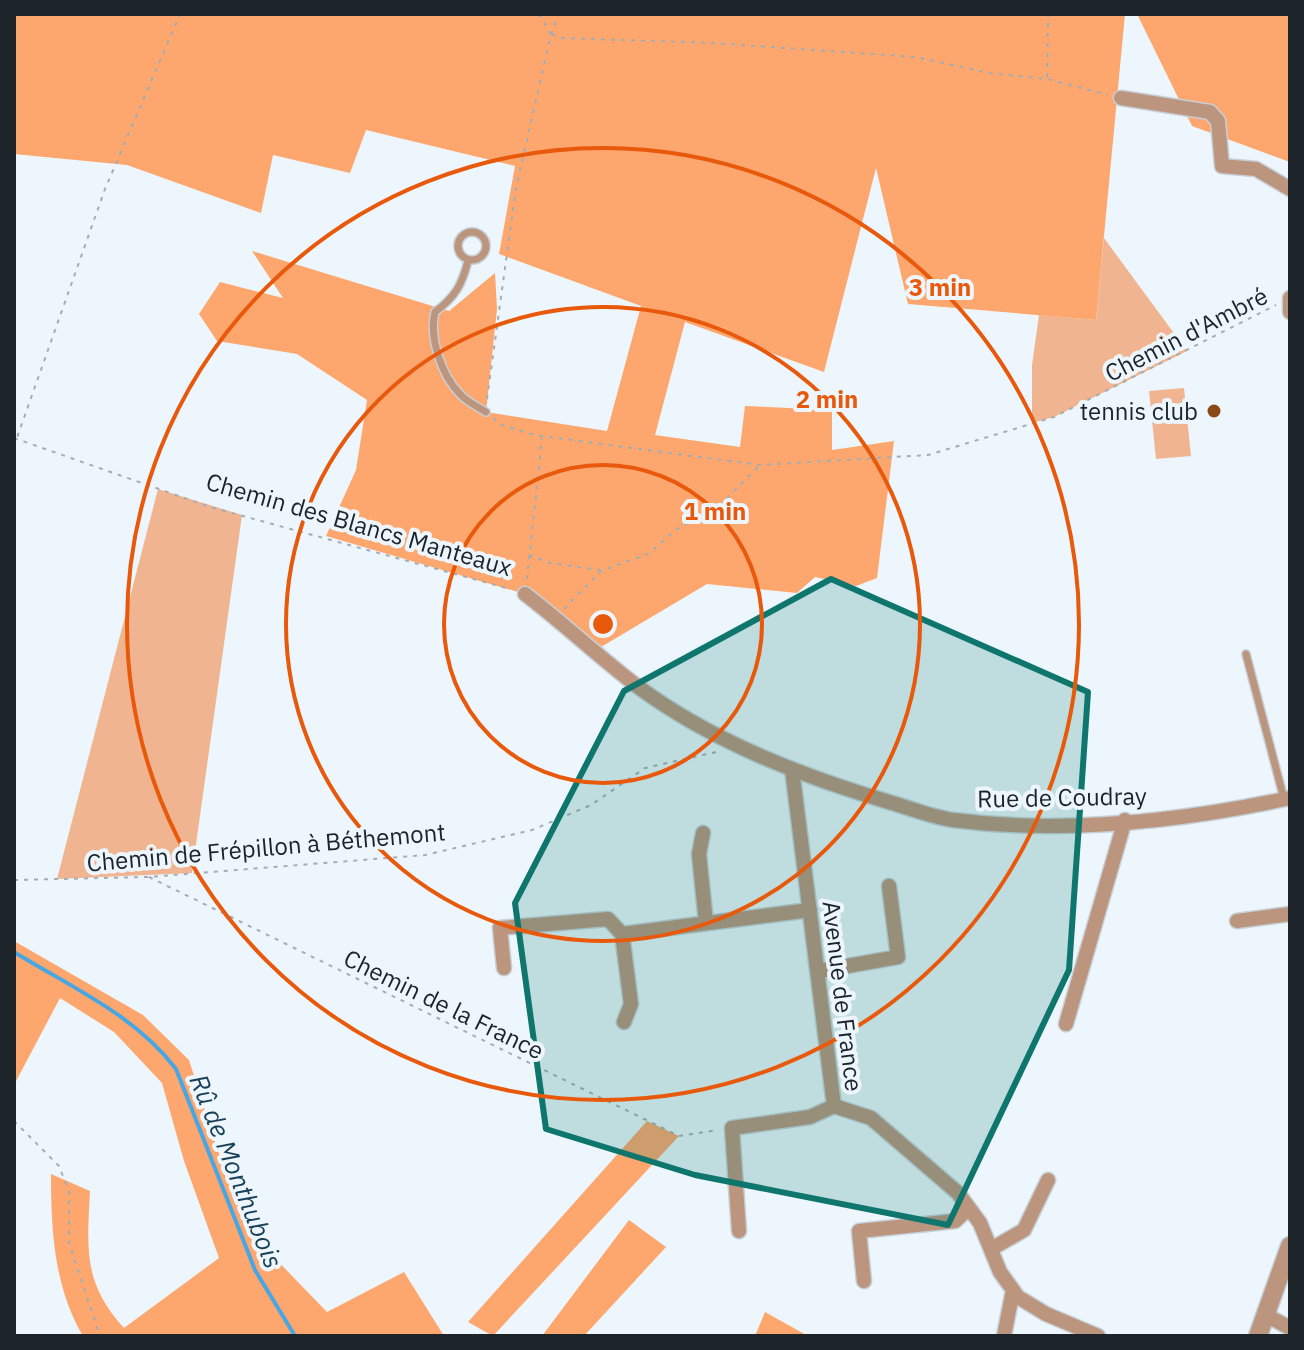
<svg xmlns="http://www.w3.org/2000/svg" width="1304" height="1350" viewBox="0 0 1304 1350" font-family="'IBM Plex Sans',sans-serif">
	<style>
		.green { fill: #f0b590 }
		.forest { fill: #fda76f }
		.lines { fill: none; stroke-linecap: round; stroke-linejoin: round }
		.stream { stroke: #48a6e2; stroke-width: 4 }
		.service-casing { stroke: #c7d0d6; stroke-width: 10 }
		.minor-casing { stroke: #c7d0d6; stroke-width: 17 }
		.tertiary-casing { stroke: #c7d0d6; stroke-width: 21 }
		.path { stroke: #a4adb3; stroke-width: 2; stroke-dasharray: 4 6; stroke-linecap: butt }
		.service { stroke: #bb957e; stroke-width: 7 }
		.minor { stroke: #bb957e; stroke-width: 14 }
		.tertiary { stroke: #bb957e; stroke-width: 18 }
		.marked { fill: #0f766e; fill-opacity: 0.2; stroke: #0f766e; stroke-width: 6; stroke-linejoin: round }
		.ring { fill: none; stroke: #e8590c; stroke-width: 4 }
		.poi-dot { fill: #8b4917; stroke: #ecf6fc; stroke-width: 3 }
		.labels { text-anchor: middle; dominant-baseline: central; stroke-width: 8; stroke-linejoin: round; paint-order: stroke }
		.street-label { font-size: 24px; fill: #1c242a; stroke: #ecf6fc }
		.poi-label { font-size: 24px; fill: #1c242a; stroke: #ecf6fc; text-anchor: end }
		.water-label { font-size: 26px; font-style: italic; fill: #183f58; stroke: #ecf6fc }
		.centre { fill: #e8590c; stroke: #ecf6fc; stroke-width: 4 }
		.ring-label { font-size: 24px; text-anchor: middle; font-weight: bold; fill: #e8590c; stroke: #ecf6fc; stroke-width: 8; stroke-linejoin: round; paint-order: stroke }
	</style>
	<rect width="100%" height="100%" fill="#ecf6fc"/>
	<path class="green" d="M1104,238L1187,351L1054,417L1032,423V365L1039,315L1096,320Z
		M1184,388L1191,456L1156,459L1149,391Z
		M158,489L242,515L192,873L57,879Z"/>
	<path class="forest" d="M14,14H1125L1096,320L908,304L876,168L824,372L685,322L655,435L740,447L745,406L832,410V450L894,441L877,578L856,586L815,577L797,593L707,584L596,650L525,594L326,536L356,470L367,400L297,354L217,341L199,314L220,282L283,298L252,251L449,311L495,273L497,309L486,412L607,431L641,306L499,254L515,166L366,130L350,173L273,155L261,213L127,165L14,154Z
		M1137,14H1290V162L1192,126Z
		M14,941L143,1015L189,1060L218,1151L266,1249L327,1312L404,1272L444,1336H83C54,1287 51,1230 51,1174L90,1191C87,1249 83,1283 124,1328L219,1258L184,1161L162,1083L114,1032L60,998L14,1085Z
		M647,1121L679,1136L493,1336L468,1322Z
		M629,1220L666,1247L584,1336H542Z
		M765,1312L808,1336H755Z"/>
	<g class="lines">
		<path class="stream" d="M14,952C71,987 135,1015 176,1069L255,1270L295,1336"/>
		<g class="service-casing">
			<path id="service" d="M458 246a14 14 0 1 1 28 0a14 14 0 1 1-28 0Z
				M468,261C462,285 455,297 435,312C429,337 441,375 460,394C467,402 478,407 486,412
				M1246,654L1284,799"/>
		</g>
		<g class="minor-casing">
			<path id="minor" d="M1121,98L1210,112L1218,121L1222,166L1256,169L1290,189
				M1290,298V312
				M525,594C563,623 599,657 637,686C711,741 801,776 889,802C910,808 931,817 953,820C1063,834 1183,821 1290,798
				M792,769L834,1106L871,1118L958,1193L980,1223L1000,1272L1018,1297L1046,1314L1098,1336
				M703,833L699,854L706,923
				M1237,921L1290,914
				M622,934L631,1004L624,1022
				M504,968L500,928L608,919L622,934L810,910
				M819,971L898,957L889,886
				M1066,1024L1125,820
				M739,1231L732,1128L810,1117L834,1106
				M991,1249L1024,1230L1048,1180
				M864,1281L859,1231L955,1221L969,1208
				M1264,1314L1290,1328
				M1004,1336L1013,1290"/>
		</g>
		<g class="tertiary-casing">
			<path id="tertiary" d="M1258,1336L1290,1246"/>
		</g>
		<path class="path" d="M539,14L550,33
			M552,34L560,38L712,43L915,57L989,73L1047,79L1108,95
			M1047,77L1048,14
			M487,399L516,188L551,34L559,14
			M493,418L502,425L534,435L760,465L928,455L1054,417L1276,305
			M14,438L210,507L510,589
			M14,446L105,189L180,14
			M529,555L550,563L600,570
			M527,579L542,438
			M564,609L601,571L650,553L674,531L720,505L759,466
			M149,877L679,1136L718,1130
			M14,880L148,877L425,855L532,830L591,805L645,768L716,752
			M14,1121L59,1166L69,1192V1243L100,1336"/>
		<use href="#service" class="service"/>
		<use href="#minor" class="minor"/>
		<use href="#tertiary" class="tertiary"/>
	</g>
	<path class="marked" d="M831,579L1088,692L1069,970L948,1225L695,1175L546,1129L515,903L624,691Z"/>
	<g class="ring">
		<circle cx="603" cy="624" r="159"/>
		<circle cx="603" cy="624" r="317"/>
		<circle cx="603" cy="624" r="476"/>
	</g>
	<circle class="poi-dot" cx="1214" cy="411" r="8"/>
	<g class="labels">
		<g class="street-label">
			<text transform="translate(1186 334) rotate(-27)">Chemin d'Ambré</text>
			<text transform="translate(359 524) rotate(16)">Chemin des Blancs Manteaux</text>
			<text transform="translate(1062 797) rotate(-1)">Rue de Coudray</text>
			<text transform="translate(266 847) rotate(-5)">Chemin de Frépillon à Béthemont</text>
			<text transform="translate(843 996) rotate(83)">Avenue de France</text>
			<text transform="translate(444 1004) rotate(26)">Chemin de la France</text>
		</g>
		<g class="poi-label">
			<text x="1198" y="411">tennis club</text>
		</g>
		<g class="water-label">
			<text transform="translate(237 1171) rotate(68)">Rû de Monthubois</text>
		</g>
	</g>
	<circle cx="603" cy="624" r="12" class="centre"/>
	<g class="ring-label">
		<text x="940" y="296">3 min</text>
		<text x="827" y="408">2 min</text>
		<text x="715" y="520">1 min</text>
	</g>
	<rect width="1304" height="1350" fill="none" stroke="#1c242a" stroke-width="32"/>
</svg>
